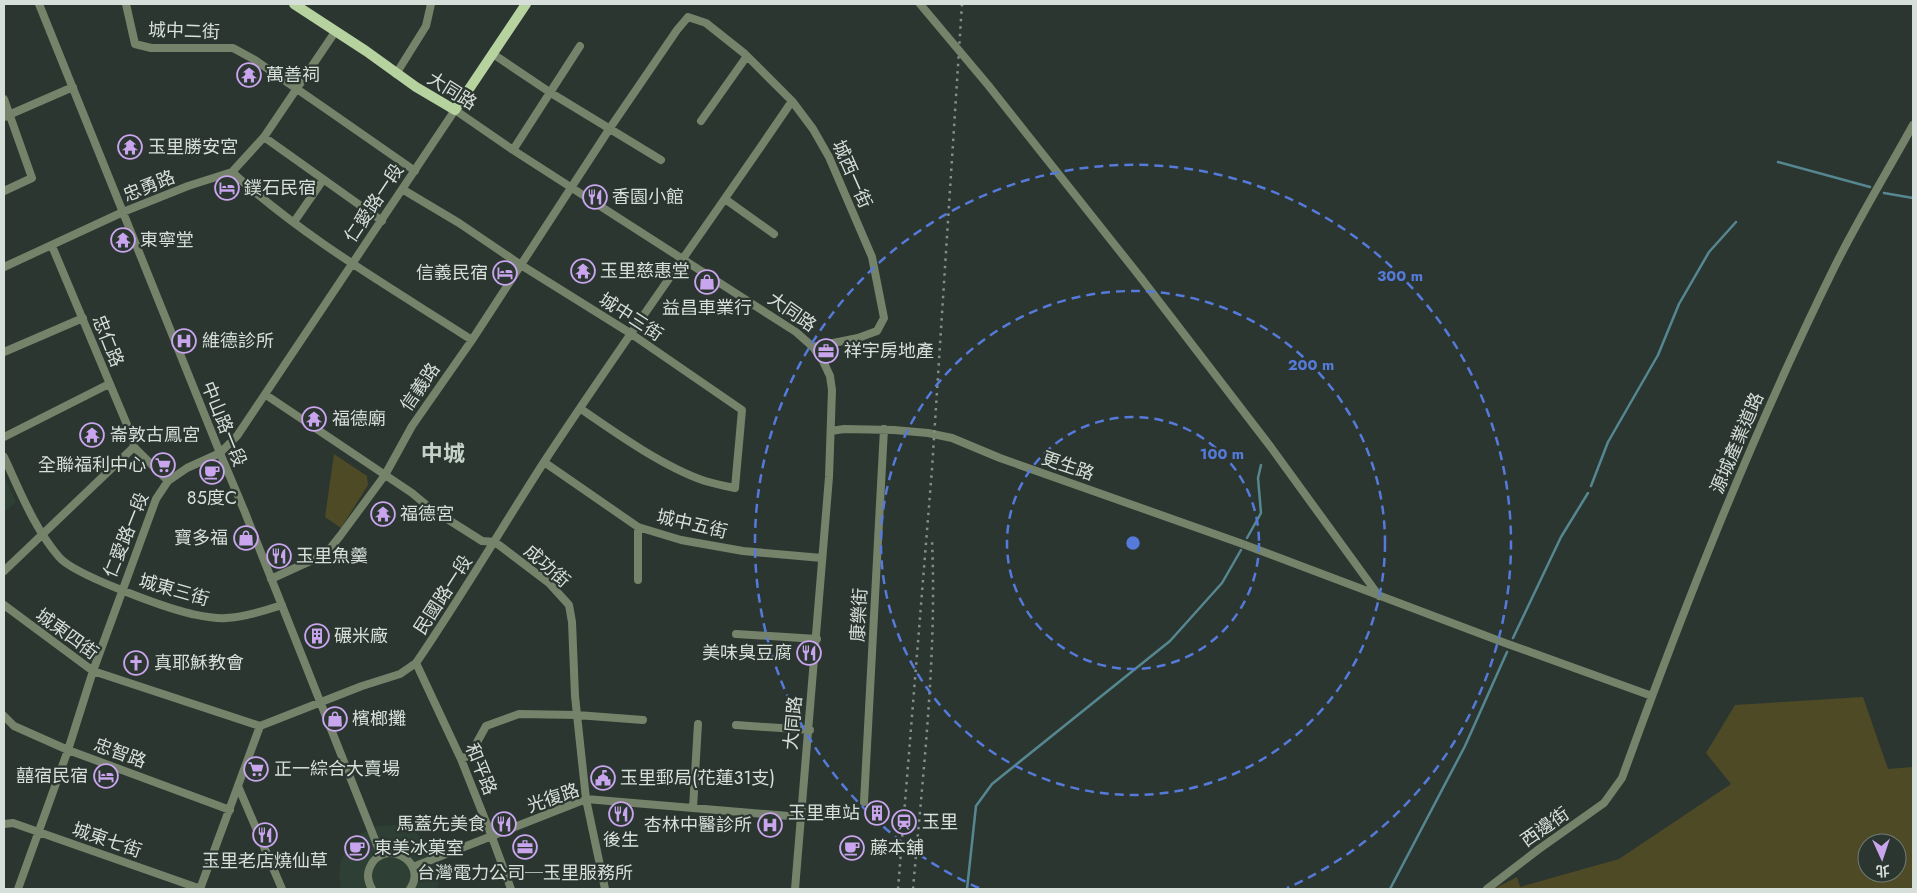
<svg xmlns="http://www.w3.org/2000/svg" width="1917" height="893" viewBox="0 0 1917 893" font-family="Jost,'Noto Sans TC',sans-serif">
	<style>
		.built { fill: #2e4036 }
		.green { fill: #4f4a26; fill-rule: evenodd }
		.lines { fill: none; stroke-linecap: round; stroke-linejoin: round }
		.stream { stroke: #568791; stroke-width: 2.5 }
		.minor { stroke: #75836a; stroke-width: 8 }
		.major { stroke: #b6d29f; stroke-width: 10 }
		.rail { stroke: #858f89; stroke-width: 2.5; stroke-dasharray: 2.5 5; stroke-linecap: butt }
		.minor-bridge { stroke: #75836a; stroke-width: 8 }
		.ring { fill: none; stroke: #557ad9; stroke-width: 2.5; stroke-dasharray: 9 6 }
		.labels { text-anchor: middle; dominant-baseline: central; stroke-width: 4.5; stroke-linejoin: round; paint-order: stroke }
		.street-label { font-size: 18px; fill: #d7dfda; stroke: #2b3630 }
		.poi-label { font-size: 18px; fill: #d7dfda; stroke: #2b3630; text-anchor: start }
		.district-label { font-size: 22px; font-weight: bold; fill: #c4d2ca; stroke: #2b3630 }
		.centre { fill: #557ad9; stroke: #2b3630; stroke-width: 2.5 }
		.ring-label { font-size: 15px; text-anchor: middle; font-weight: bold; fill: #557ad9; stroke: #2b3630; stroke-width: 4.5; stroke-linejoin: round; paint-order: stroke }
	</style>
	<rect width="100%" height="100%" fill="#2b3630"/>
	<path class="built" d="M4,476L16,502L4,512Z
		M395,825L412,830L426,841L436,855L440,872L438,889H341L339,875L341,860L349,845L362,833L378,826Z"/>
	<path class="green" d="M334,454L367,476L368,485L341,528L325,517Z
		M1863,697L1888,769L1913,767V889H1494L1517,877L1520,887L1619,859L1731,784L1706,753L1735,705ZM1867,843H1897V873H1867Z"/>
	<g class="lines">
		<path class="stream" d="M1778,162L1870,187
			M1884,193L1913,198
			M1591,486L1608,442L1658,355L1679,304L1709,252L1736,222
			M1247,538L1261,513L1258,478L1261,465
			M1513,638L1561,537L1588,493
			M967,889L976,806L992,784L1170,641L1222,583L1241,550
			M1390,889L1465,746L1507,652"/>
		<path class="minor" d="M39,4L220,453L244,510L381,855
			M126,4L135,44L151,48H233L255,60L326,109L415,171
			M493,54L551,93L661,160
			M396,74L426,26L431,4
			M4,99L32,178L4,191
			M4,117L73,87
			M701,121L747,56
			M264,137L382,221
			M513,150L580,46
			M232,172C304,238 390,287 472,340
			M402,189L459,223L521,265L630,333L742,410L735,488C725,486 715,484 705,481C664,467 617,434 581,409
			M725,199L774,234
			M294,222L323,180
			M52,246L133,439L134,447L168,481
			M4,267L123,212L188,186L232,172L264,137L335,32
			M1141,278L1270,446L1379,596
			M4,352L83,318
			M266,395L412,493L430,508L482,541L495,542L549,583L569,605L572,622L575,696L586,799L605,889
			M831,431L844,429L894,430L928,433L952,438L1000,458L1240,543L1505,643L1652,696
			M4,437L109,384
			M4,457C20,491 34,528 59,557C74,575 166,608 192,614C202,616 216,619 226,618C245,617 264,611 282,605
			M544,462L638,527L681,540L743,551L822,558
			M4,571L134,447
			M271,579L319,557L328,551L340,536L385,475L412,426L472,340L610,128L677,30L688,17L706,23L745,54L792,101L813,129L829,157L872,257L884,318L877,331L858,338L813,347
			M638,580V527
			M4,605L93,671L260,726
			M736,634L817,639
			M416,663L461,759L492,837L511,889
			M4,716L14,726L68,750L230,810
			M736,725L810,730
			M461,759L470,755L486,726L519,714L577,715L643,720
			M238,786L282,889
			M864,802L884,429
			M693,808L698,724
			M4,824L13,823L201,889
			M413,867L586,799L801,817
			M18,889L68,750L93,671L156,499L168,481L187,468L220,453L237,436L455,110L513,150L796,332L813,347L823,361L830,376L832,390L829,477L795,889
			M200,889L260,726L362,686L400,674L416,663C461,597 501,529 544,462C624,340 710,222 792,101
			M372,889C368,882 366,875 370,867C383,837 429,861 410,889
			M1487,889L1539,849L1604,803L1622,778C1685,604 1753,432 1835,266C1859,218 1887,172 1913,125"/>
		<path class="major" d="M294,4L366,51L416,87L455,110L526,4"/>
		<path class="rail" d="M898,889L932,469L962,4
			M913,889C923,773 937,656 932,540"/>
		<path class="minor-bridge" d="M920,4L988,85L1141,278"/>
	</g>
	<g class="ring">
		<circle cx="1133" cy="543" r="126"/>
		<circle cx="1133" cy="543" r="252"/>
		<path d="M979 888A378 378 0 1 1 1287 888"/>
	</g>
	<defs>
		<g id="temple-ring" transform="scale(1.25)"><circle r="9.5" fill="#2b3630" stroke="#c9a5ee" stroke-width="1.5"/><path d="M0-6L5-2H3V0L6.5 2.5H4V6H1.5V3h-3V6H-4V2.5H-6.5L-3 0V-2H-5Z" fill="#c9a5ee"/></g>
		<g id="hotel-ring" transform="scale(1.25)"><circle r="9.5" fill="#2b3630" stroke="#c9a5ee" stroke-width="1.5"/><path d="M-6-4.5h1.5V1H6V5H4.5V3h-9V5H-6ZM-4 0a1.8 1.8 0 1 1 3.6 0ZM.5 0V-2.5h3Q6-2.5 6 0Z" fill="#c9a5ee"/></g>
		<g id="restaurant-ring" transform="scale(1.25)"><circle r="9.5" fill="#2b3630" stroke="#c9a5ee" stroke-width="1.5"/><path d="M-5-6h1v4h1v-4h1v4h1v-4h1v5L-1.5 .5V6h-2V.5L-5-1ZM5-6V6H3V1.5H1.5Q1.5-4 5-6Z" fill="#c9a5ee"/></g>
		<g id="shop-ring" transform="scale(1.25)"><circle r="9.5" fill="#2b3630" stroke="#c9a5ee" stroke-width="1.5"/><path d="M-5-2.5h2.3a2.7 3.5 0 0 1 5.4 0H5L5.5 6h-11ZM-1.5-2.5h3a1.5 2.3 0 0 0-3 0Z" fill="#c9a5ee"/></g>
		<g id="hospital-ring" transform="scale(1.25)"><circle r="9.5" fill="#2b3630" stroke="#c9a5ee" stroke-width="1.5"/><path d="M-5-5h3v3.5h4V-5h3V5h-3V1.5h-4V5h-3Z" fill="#c9a5ee"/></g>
		<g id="office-ring" transform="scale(1.25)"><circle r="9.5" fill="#2b3630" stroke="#c9a5ee" stroke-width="1.5"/><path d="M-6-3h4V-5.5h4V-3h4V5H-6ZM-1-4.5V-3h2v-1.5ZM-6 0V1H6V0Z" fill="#c9a5ee"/></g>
		<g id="supermarket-ring" transform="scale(1.25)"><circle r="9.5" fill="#2b3630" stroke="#c9a5ee" stroke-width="1.5"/><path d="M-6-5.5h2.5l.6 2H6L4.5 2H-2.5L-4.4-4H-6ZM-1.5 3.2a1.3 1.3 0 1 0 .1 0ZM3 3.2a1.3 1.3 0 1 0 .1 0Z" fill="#c9a5ee"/></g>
		<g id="cafe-ring" transform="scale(1.25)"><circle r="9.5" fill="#2b3630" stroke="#c9a5ee" stroke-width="1.5"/><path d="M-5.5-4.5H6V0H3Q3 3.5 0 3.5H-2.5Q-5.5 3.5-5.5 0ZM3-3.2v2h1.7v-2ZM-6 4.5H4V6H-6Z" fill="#c9a5ee"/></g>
		<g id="building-ring" transform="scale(1.25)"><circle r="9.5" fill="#2b3630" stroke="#c9a5ee" stroke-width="1.5"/><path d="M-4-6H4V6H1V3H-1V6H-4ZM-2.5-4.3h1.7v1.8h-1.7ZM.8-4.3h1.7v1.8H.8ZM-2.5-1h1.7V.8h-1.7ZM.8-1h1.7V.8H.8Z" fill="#c9a5ee"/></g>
		<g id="church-ring" transform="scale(1.25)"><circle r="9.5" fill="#2b3630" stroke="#c9a5ee" stroke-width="1.5"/><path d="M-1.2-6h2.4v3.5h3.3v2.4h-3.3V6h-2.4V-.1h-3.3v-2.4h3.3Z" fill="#c9a5ee"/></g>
		<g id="civic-ring" transform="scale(1.25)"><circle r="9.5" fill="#2b3630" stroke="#c9a5ee" stroke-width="1.5"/><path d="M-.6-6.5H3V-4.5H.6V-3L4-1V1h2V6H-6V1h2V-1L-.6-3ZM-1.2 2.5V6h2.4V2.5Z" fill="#c9a5ee"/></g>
		<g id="station-ring" transform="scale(1.25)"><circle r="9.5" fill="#2b3630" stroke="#c9a5ee" stroke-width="1.5"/><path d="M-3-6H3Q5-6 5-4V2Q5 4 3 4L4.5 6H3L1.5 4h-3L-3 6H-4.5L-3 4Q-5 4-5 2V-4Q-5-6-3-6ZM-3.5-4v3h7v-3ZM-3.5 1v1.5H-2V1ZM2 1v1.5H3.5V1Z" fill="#c9a5ee"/></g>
	</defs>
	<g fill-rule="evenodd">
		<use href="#temple-ring" x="249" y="75"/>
		<use href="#temple-ring" x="130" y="147"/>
		<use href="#hotel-ring" x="227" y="188"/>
		<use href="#restaurant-ring" x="595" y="197"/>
		<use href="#temple-ring" x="123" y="240"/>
		<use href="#temple-ring" x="583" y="271"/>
		<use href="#hotel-ring" x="505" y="273"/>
		<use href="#shop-ring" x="707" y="282"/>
		<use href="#hospital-ring" x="184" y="341"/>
		<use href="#office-ring" x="826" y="351"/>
		<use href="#temple-ring" x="314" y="419"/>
		<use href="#temple-ring" x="92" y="435"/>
		<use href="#supermarket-ring" x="163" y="465"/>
		<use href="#cafe-ring" x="212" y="472"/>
		<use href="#temple-ring" x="383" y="514"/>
		<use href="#shop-ring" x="246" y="538"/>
		<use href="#restaurant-ring" x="279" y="556"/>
		<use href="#building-ring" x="317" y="636"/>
		<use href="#restaurant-ring" x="809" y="653"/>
		<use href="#church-ring" x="136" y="663"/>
		<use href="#shop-ring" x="335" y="719"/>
		<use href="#supermarket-ring" x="256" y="769"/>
		<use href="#hotel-ring" x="106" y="776"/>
		<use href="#civic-ring" x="603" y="778"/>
		<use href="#building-ring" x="877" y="813"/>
		<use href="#restaurant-ring" x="621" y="814"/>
		<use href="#station-ring" x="904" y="822"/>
		<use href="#restaurant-ring" x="504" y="824"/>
		<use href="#hospital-ring" x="770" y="825"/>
		<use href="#restaurant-ring" x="265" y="835"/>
		<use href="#office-ring" x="525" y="847"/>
		<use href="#cafe-ring" x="357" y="848"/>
		<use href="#cafe-ring" x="852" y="848"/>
	</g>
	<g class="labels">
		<g class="street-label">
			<text transform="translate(184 31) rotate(2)">城中二街</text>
			<text transform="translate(452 91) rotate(32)">大同路</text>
			<text transform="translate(852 174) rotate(66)">城西一街</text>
			<text transform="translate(149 186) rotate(-22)">忠勇路</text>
			<text transform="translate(374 203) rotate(-56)">仁愛路一段</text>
			<text transform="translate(792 312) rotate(35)">大同路</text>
			<text transform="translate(631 317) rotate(33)">城中三街</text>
			<text transform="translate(108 341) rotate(68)">忠仁路</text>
			<text transform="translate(420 387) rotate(-55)">信義路</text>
			<text transform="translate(224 424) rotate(68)">中山路一段</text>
			<text transform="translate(1737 443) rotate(-67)">源城產業道路</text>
			<text transform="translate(1068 466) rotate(19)">更生路</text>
			<text transform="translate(692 524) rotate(13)">城中五街</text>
			<text transform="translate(126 535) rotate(-68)">仁愛路一段</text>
			<text transform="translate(547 566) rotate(41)">成功街</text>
			<text transform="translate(174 590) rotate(16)">城東三街</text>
			<text transform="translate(443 595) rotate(-57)">民國路一段</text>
			<text transform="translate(859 615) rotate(-87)">康樂街</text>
			<text transform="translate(67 634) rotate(36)">城東四街</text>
			<text transform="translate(793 723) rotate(-85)">大同路</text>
			<text transform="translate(120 753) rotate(20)">忠智路</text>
			<text transform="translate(481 769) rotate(68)">和平路</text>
			<text transform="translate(553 798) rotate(-19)">光復路</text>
			<text transform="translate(1545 827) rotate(-35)">西邊街</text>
			<text transform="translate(107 840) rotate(19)">城東七街</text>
		</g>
		<g class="poi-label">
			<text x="266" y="75">萬善祠</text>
			<text x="148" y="147">玉里勝安宮</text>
			<text x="244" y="188">鏷石民宿</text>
			<text x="612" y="197">香園小館</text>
			<text x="140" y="240">東寧堂</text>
			<text x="600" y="271">玉里慈惠堂</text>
			<text x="488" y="273" text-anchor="end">信義民宿</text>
			<text x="707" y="308" text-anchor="middle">益昌車業行</text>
			<text x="202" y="341">維德診所</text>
			<text x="844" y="351">祥宇房地產</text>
			<text x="332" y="419">福德廟</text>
			<text x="110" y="435">崙敦古鳳宮</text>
			<text x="146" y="465" text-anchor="end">全聯福利中心</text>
			<text x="212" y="498" text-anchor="middle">85度C</text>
			<text x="400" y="514">福德宮</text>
			<text x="228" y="538" text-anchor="end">寶多福</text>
			<text x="296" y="556">玉里魚羹</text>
			<text x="334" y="636">碾米廠</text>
			<text x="792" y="653" text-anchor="end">美味臭豆腐</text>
			<text x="154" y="663">真耶穌教會</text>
			<text x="352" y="719">檳榔攤</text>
			<text x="274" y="769">正一綜合大賣場</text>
			<text x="88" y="776" text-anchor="end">囍宿民宿</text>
			<text x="620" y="778">玉里郵局(花蓮31支)</text>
			<text x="860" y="813" text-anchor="end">玉里車站</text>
			<text x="922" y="822">玉里</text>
			<text x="486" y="824" text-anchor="end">馬蓋先美食</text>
			<text x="752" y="825" text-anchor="end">杏林中醫診所</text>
			<text x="621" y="840" text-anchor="middle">後生</text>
			<text x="374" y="848">東美冰菓室</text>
			<text x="870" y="848">藤本舖</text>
			<text x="265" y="861" text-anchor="middle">玉里老店燒仙草</text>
			<text x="525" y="873" text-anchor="middle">台灣電力公司─玉里服務所</text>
		</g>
		<g class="district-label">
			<text x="443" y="453">中城</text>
		</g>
	</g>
	<circle cx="1133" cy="543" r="8" class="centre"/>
	<g class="ring-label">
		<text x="1400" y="281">300 m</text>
		<text x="1311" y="370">200 m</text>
		<text x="1222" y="459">100 m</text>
	</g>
	<rect width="1917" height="893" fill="none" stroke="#d7dfda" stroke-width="10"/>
	<g transform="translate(1882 858) rotate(177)"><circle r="24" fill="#2b3630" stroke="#707a74"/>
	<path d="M0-4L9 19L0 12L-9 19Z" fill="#c9a5ee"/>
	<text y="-8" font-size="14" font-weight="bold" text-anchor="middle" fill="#d7dfda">北</text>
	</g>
</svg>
